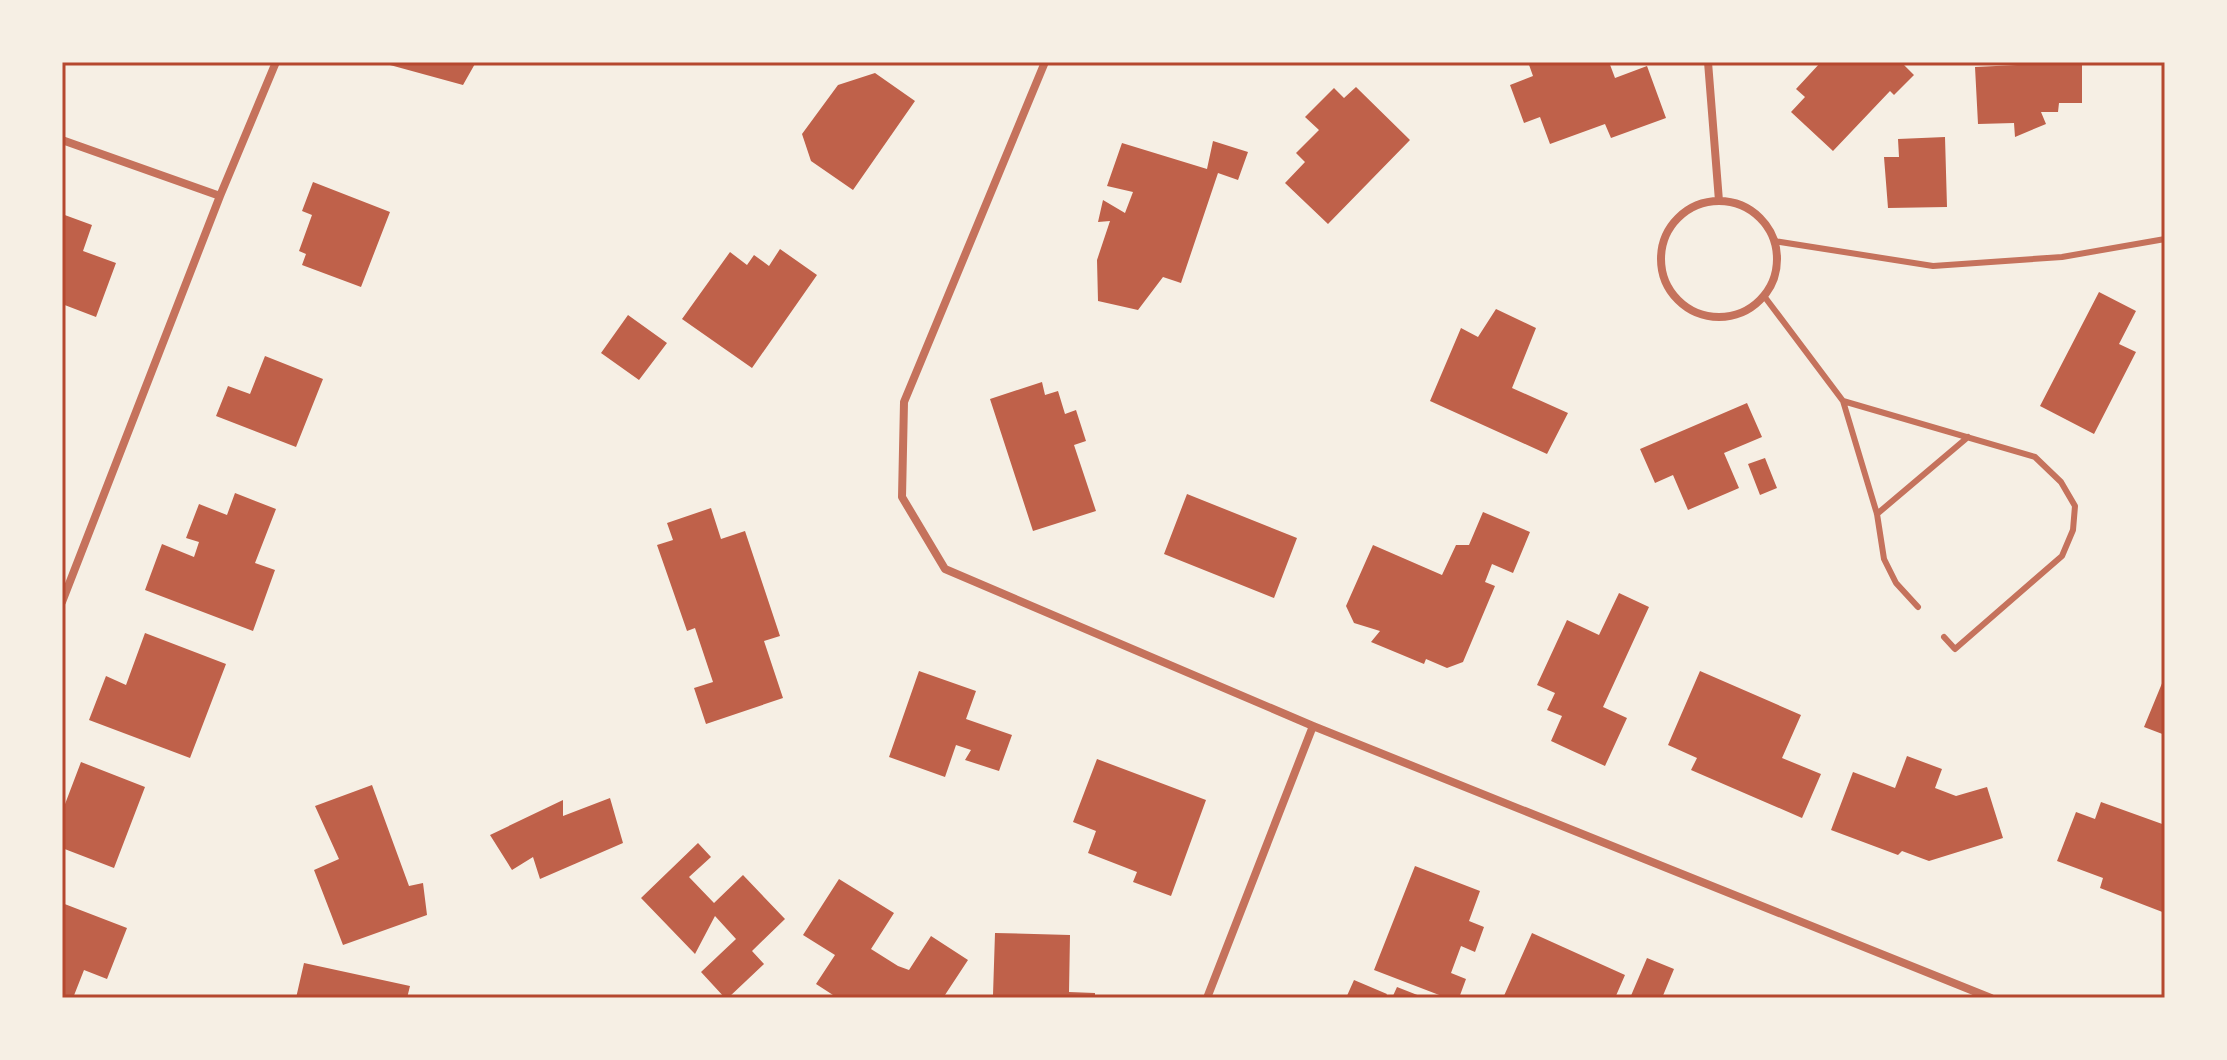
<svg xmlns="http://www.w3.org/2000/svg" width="2227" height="1060" viewBox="0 0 2227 1060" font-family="'Fira Sans',sans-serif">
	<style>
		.building { fill: #bf614a }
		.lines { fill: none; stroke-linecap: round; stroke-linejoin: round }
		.service { stroke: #c5725c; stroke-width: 6 }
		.minor { stroke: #c5725c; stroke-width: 8 }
		.neatline { fill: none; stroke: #b5482f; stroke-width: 3 }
	</style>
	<rect width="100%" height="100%" fill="#f6efe4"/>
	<path class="building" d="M379,62H476L463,85Z
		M1528,62H1609L1615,78L1647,66L1666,118L1611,138L1605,124L1550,144L1540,117L1524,123L1510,85L1533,76Z
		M1821,62H1908L1904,65L1914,75L1894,95L1890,91L1833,151L1791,112L1805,97L1796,89Z
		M2016,62H2082V103H2059L2058,112H2041L2046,124L2015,137L2014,123L1978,124L1975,67L2017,65Z
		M875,73L915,101L853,190L811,161L802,134L838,85Z
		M1356,87L1410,140L1328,224L1285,183L1305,162L1296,153L1319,130L1305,117L1334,88L1344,98Z
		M1945,137L1947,207L1888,208L1884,157H1899L1898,139Z
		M1213,141L1248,152L1238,180L1218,173L1181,283L1163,277L1138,310L1098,301L1097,260L1110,221L1098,222L1103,200L1125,213L1133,192L1107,186L1122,143L1207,169Z
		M313,182L390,212L361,287L302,265L306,254L299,251L312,215L302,211Z
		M62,214L92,225L83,251L116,263L96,317L62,304Z
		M780,249L817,275L752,368L682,319L730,252L747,265L754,255L769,266Z
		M2099,292L2136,311L2119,344L2136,352L2094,434L2040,406Z
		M1496,309L1536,328L1512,388L1568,413L1547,454L1430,401L1461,328L1478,337Z
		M628,315L667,343L639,380L601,353Z
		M265,356L323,379L296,447L216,416L228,386L250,394Z
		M1042,382L1045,395L1058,391L1065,414L1076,410L1086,441L1074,445L1096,511L1033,531L990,399Z
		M1747,403L1762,437L1724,453L1739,488L1688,510L1673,475L1655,483L1640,449Z
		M1765,458L1777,488L1760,495L1748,464Z
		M235,493L276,509L255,563L275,570L253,631L145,590L162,544L194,557L199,542L186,538L199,504L227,515Z
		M1187,494L1297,538L1274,598L1164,554Z
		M711,508L721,539L745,531L780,636L764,641L783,698L706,724L694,688L713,682L695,628L687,631L657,545L673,540L667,523Z
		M1483,512L1530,532L1513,573L1492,564L1485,582L1495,586L1463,662L1447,668L1426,659L1424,664L1371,642L1380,631L1354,623L1346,606L1373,545L1442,575L1456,545H1469Z
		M1619,593L1649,607L1603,707L1627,718L1605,766L1551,741L1562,716L1547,710L1555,693L1537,685L1567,620L1599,635Z
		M145,633L226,664L190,758L89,720L106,676L126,685Z
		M919,671L976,691L966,719L1012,735L999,771L965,760L971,750L956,745L945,777L889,757Z
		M1700,671L1801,715L1782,758L1821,774L1802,818L1691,770L1697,758L1668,745Z
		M2165,676V735L2144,727Z
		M1907,756L1942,769L1935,788L1956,796L1987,787L2003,838L1929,861L1902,851L1898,855L1831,830L1853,772L1895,788Z
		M1097,759L1206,800L1171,896L1133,882L1137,872L1088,853L1096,831L1073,822Z
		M81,762L145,787L114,868L62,848V812Z
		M372,785L409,886L423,883L427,915L343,945L314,870L339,859L315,806Z
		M610,798L623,843L540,879L533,857L512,870L490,835L563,800V816Z
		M2101,802L2165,825V913L2100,888L2103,878L2057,861L2076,812L2095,819Z
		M698,843L711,857L689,877L714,903L743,875L785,919L752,951L764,964L728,998H725L701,972L736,939L715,916L695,954L641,898Z
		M1415,866L1480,891L1469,921L1484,927L1475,952L1461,946L1451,973L1466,979L1459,998H1447L1374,970Z
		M839,879L894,913L871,949L898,966L909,970L931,936L968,960L943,998H830L833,995L816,984L835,955L803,935Z
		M62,903L127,928L107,979L84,970L73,998L62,994Z
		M995,933L1070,935L1069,992L1095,993V998H1028V996L993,995Z
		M1532,933L1625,975L1615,998H1503Z
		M1647,958L1674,969L1662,998H1630Z
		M304,963L410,986L407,998H296Z
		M1354,980L1387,994L1385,998H1346Z
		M1397,987L1425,998H1392Z"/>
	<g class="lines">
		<path class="service" d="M1774,241L1933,266L2062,257L2165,239
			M1764,296L1843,401L1877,514L1884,559L1896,583L1918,607
			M1843,401L2035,457L2061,482L2075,506L2073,530L2062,556L1955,649L1944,637
			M1877,514L1968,437"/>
		<path class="minor" d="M1045,62L904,402L902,497L945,569L1313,726L1991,998
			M1708,62L1719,201
			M62,140L220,196
			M1661 259a58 58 0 1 1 116 0a58 58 0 1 1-116 0Z
			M62,602L220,196L276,62
			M1207,998L1313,726"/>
	</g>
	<rect width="2227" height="1060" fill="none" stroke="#f6efe4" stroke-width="128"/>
	<rect x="64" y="64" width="2099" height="932" class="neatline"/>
</svg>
